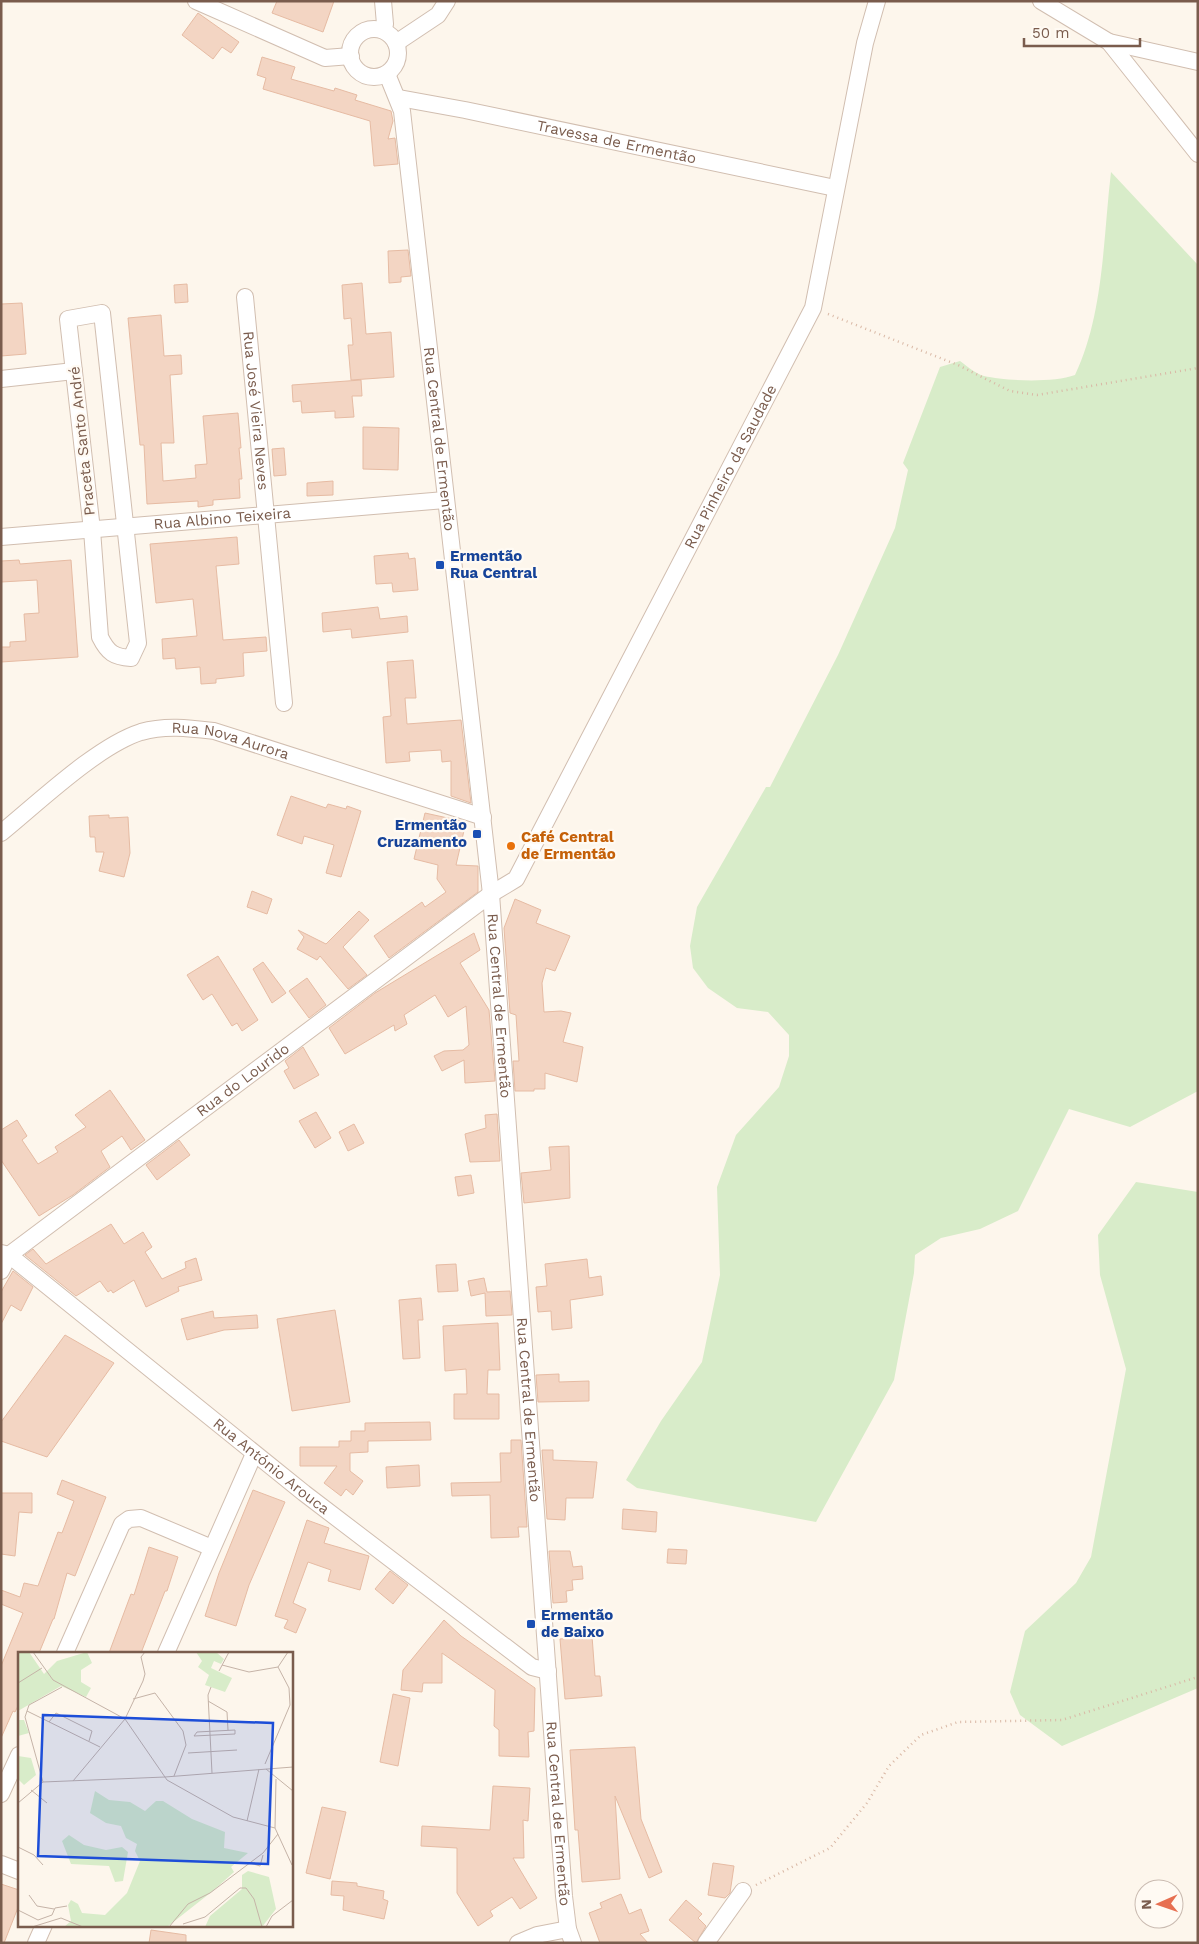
<svg xmlns="http://www.w3.org/2000/svg" width="1199" height="1944" viewBox="0 0 1199 1944" font-family="'Work Sans',sans-serif">
	<style>
		.green { fill: #d8ecc9 }
		.building { fill: #f3d5c3; stroke: #e6bba3 }
		.lines { fill: none; stroke-linecap: round; stroke-linejoin: round }
		.minor-casing { stroke: #d1beb0; stroke-width: 18 }
		.path { stroke: #d9b8a5; stroke-width: 2.5; stroke-dasharray: 1 4; stroke-linecap: butt }
		.minor { stroke: #fff; stroke-width: 16 }
		.transit-dot { fill: #1a4fb4; stroke: #fffaf3; stroke-width: 2 }
		.food-dot { fill: #e8710a; stroke: #fffaf3; stroke-width: 2 }
		.labels { text-anchor: middle; dominant-baseline: central; stroke-width: 4.5; stroke-linejoin: round; paint-order: stroke }
		.street-label { font-size: 15px; fill: #7a5c4d; stroke: #fffaf3 }
		.transit-label { font-size: 15px; font-weight: bold; fill: #164399; stroke: #fffaf3; text-anchor: start }
		.food-label { font-size: 15px; font-weight: bold; fill: #c56008; stroke: #fffaf3; text-anchor: start }
		.inset-road { fill: none; stroke: #c5b3a7; stroke-width: 1 }
		.view { fill: #1d4ed8; fill-opacity: 0.15; stroke: #1d4ed8; stroke-width: 2.5 }
		.inset-edge { fill: none; stroke: #7a5c4d; stroke-width: 2.5 }
	</style>
	<rect width="100%" height="100%" fill="#fdf6ec"/>
	<path class="green" d="M1111,172L1198,265V1091L1130,1127L1069,1109L1018,1211L980,1229L941,1238L915,1255L914,1273L894,1380L816,1522L637,1488L626,1480L661,1421L702,1362L720,1275L717,1187L736,1135L779,1087L789,1056V1035L768,1012L737,1008L708,988L693,968L690,946L697,907L766,787H770L838,655L895,528L908,470L903,463L940,367L960,361C967,366 976,374 984,376C1006,381 1053,383 1075,375C1104,314 1103,239 1111,172Z
		M1136,1182L1198,1192V1688L1062,1746L1020,1715L1010,1692L1025,1631L1076,1583L1091,1557L1126,1369L1100,1275L1098,1235Z"/>
	<path class="building" d="M277,1H334L323,32L272,13Z
		M198,13L239,42L231,53L222,47L213,59L182,35Z
		M262,57L295,67L291,79L334,91L335,88L357,95L355,100L391,111L393,121L388,139L395,138L398,164L374,166L370,121L263,89L266,78L257,75Z
		M408,250L411,276L401,277V282L389,283L388,251Z
		M362,283L366,334L391,332L394,377L351,380L348,345H353L351,318L344,319L342,285Z
		M187,284L188,302L175,303L174,285Z
		M22,303L26,354L1,356V304Z
		M161,315L164,356L181,355L182,374L170,375L174,443H161L163,481L196,478L195,465L207,464L203,416L238,413L241,448H239L242,479H239L240,498L213,500V505L198,507V501L147,504L144,445H140L128,318Z
		M361,380L362,396H352L354,417L335,418V411L302,413L301,401L293,402L292,385Z
		M363,427L399,428L398,470L363,469Z
		M284,448L286,475L274,476L272,449Z
		M333,481V495L307,496V483Z
		M237,537L239,564L216,566L223,640L266,637L267,651L243,653L244,676L216,679V683L201,684L200,667L176,669L175,658L163,659L162,639L197,636L193,599L156,603L150,544Z
		M408,553L409,559L415,558L418,590L393,592L392,583L376,584L374,556Z
		M19,560L20,564L71,560L78,657L1,662V647H10V642L26,641L24,614L39,613L37,580L1,582V561Z
		M378,607L380,619L407,616L408,632L352,638L351,629L323,632L322,613Z
		M413,660L416,698H405L407,724L461,720L471,803L451,796V761L442,762L441,750L409,752L410,761L386,763L383,717L391,716L387,662Z
		M291,796L326,808L328,804L346,809L347,806L361,811L341,877L326,873L334,845L304,836L302,844L277,835Z
		M425,813L466,822L456,865L478,866V892L389,958L374,936L422,902L425,907L446,892L437,879L438,865L414,859Z
		M109,815V818L128,817L130,853L124,877L99,871L104,852H96L95,837H90L89,816Z
		M252,891L272,899L267,914L247,907Z
		M515,899L541,910L536,923L570,936L555,971L546,968L542,983L544,1012L561,1011L571,1013L563,1042L583,1047L577,1082L545,1073V1089H534V1091H515L513,1061H519L516,1015L510,1013L504,928Z
		M359,911L369,920L343,947L367,975L348,989L320,956L317,960L297,949L304,937L298,930L326,944Z
		M474,933L480,950L460,963L489,1010L495,1081L465,1083L464,1060L442,1071L434,1056L444,1051L463,1050L469,1045L466,1006L448,1017L435,995L404,1015L407,1024L395,1031L394,1025L345,1054L329,1028L375,993Z
		M218,956L258,1020L242,1031L237,1023L232,1026L212,994L203,1000L187,975Z
		M263,962L286,993L272,1003L253,969Z
		M307,978L326,1005L309,1018L289,991Z
		M303,1047L319,1075L294,1089L284,1071L289,1068L285,1061Z
		M110,1090L145,1140L131,1150L122,1136L101,1151L110,1167L73,1195L39,1216L1,1160V1130L17,1120L27,1136L22,1140L38,1164L58,1152L55,1147L86,1127L75,1115Z
		M316,1112L331,1138L315,1148L299,1121Z
		M497,1114L500,1161L470,1162L465,1134L486,1128L485,1115Z
		M354,1124L364,1143L348,1151L339,1132Z
		M179,1140L190,1155L157,1180L146,1165Z
		M569,1146L570,1198L524,1203L521,1173L551,1170L549,1147Z
		M471,1175L474,1193L458,1196L455,1177Z
		M111,1224L124,1244L143,1232L152,1247L145,1252L162,1279L186,1268L185,1262L196,1258L202,1280L178,1287L179,1291L146,1307L134,1280L113,1293L111,1290L108,1292L100,1281L76,1296L25,1255L33,1249L46,1264Z
		M587,1259L589,1278L601,1276L603,1295L570,1300L572,1328L552,1330L551,1311L538,1312L536,1287L547,1286L545,1264Z
		M456,1264L458,1291L438,1292L436,1265Z
		M13,1271L33,1287L21,1311L11,1305L1,1324V1292Z
		M484,1278L487,1292L510,1291L512,1315L486,1316L485,1293L471,1296L468,1281Z
		M421,1298L423,1320H418L420,1358L403,1359L399,1300Z
		M335,1310L350,1402L292,1411L277,1319Z
		M213,1311L214,1318L257,1315L258,1328L224,1330L187,1340L181,1319Z
		M498,1323L500,1370H488L487,1394H499V1419H454V1394H467L466,1369L445,1371L443,1326Z
		M65,1335L114,1363L47,1457L1,1441V1422Z
		M559,1374V1382L589,1381V1401L538,1402L536,1375Z
		M430,1422L431,1440L368,1441V1452L350,1453V1471L363,1481L353,1495L346,1489L341,1496L324,1483L337,1466H300V1447H339V1441H351V1431H365V1423Z
		M511,1440H521L527,1527H518L519,1537L491,1538L490,1495L452,1496L451,1483L501,1482L500,1453H511Z
		M542,1450H553V1460L597,1462L593,1498H566L565,1520L547,1519Z
		M419,1465L420,1486L387,1488L386,1467Z
		M62,1480L106,1497L75,1576L67,1573L54,1619H53L39,1653H19V1704L15,1712L13,1711L1,1738V1666L23,1613L1,1604V1590L20,1597L24,1583L38,1586L58,1532L62,1533L74,1501L57,1494Z
		M253,1490L285,1502L249,1585L236,1626L205,1616L219,1573Z
		M1,1493H32V1513L19,1512L15,1556L1,1554Z
		M623,1509L657,1512L656,1532L622,1529Z
		M307,1520L329,1528L324,1543L369,1556L360,1590L328,1581L331,1570L308,1562L293,1603L306,1609L296,1633L284,1628L288,1620L275,1616Z
		M149,1547L178,1557L167,1591H165L141,1653H109L131,1594L134,1595Z
		M668,1549L687,1550L686,1564L667,1563Z
		M549,1551H570L573,1567L582,1566L583,1579L572,1580L573,1590L566,1591L567,1602L553,1603Z
		M390,1571L408,1585L393,1604L375,1589Z
		M444,1620L461,1636L535,1688L534,1731L528,1732L529,1757L499,1756V1730L494,1726L495,1690L442,1653V1683H423L422,1692L401,1690L403,1670Z
		M592,1636L595,1676H600L602,1696L565,1699L560,1639Z
		M393,1694L410,1698L398,1766L380,1762Z
		M635,1747L641,1819L662,1872L649,1878L615,1796L620,1879L582,1882L578,1830H575L570,1750Z
		M493,1786L530,1788L528,1821L523,1820L524,1858H513L537,1898L520,1909L512,1897L490,1911L493,1916L478,1926L457,1893V1848L421,1846L422,1826L490,1830Z
		M322,1807L346,1812L330,1879L306,1873Z
		M713,1863L734,1866L730,1893L725,1898L708,1895Z
		M332,1881L357,1883V1886L384,1891L383,1899L388,1901L384,1919L343,1910L344,1896L331,1895Z
		M1,1884L19,1890V1905L4,1943H1Z
		M621,1894L629,1914L641,1909L649,1931L640,1934L648,1943H600L589,1913L602,1908L600,1903Z
		M686,1900L702,1914L698,1918L706,1926L696,1943L669,1920Z
		M151,1930L186,1935V1943H149Z"/>
	<g class="lines">
		<g class="minor-casing">
			<g id="minor">
				<path d="M196,1L325,58L351,56"/>
				<path d="M1041,1L1109,42L1198,154"/>
				<circle cx="374" cy="53" r="24"/>
				<path d="M383,30L385,24L383,1"/>
				<path d="M1109,42L1198,62"/>
				<path d="M396,43L438,15L447,1"/>
				<path id="s1" d="M387,74L402,111L491,894L564,1896L568,1929L573,1943"/>
				<path id="s2" d="M399,98L465,110L835,188"/>
				<path id="s3" d="M245,297L284,703"/>
				<path d="M102,313L138,643L131,658C114,657 108,653 100,637L92,530L68,319Z"/>
				<path d="M1,379L74,371"/>
				<path id="s4" d="M1,537L445,500"/>
				<path id="s5" d="M1,833C38,803 97,746 141,732C165,725 189,728 214,731L483,817"/>
				<path id="s6" d="M1,1253L9,1255L304,1493L532,1667L548,1671"/>
				<path id="s7" d="M1,1271L9,1255L491,894L516,879L813,308L865,43L877,1"/>
				<path d="M65,1653L122,1524L129,1519L141,1518L212,1548"/>
				<path d="M166,1653L254,1454"/>
				<path d="M1,1794L19,1755"/>
				<path d="M1,1864L19,1871"/>
				<path d="M36,1943L44,1925"/>
				<path d="M518,1943L537,1935L568,1929"/>
				<path d="M706,1943L743,1891"/>
			</g>
		</g>
		<path class="path" d="M828,314L958,365L1010,391L1037,395L1198,368
			M756,1885L830,1848L867,1803L889,1766L921,1735L958,1722L1062,1720L1198,1677"/>
		<use href="#minor" class="minor"/>
	</g>
	<g class="transit-dot">
		<rect x="435" y="560" width="10" height="10" rx="2.5"/>
		<rect x="472" y="829" width="10" height="10" rx="2.5"/>
		<rect x="526" y="1619" width="10" height="10" rx="2.5"/>
	</g>
	<circle class="food-dot" cx="511" cy="846" r="5"/>
	<g class="labels">
		<g class="street-label">
			<text stroke="none"><textPath href="#s2" startOffset="222">Travessa de Ermentão</textPath></text>
			<text stroke="none"><textPath href="#s3" startOffset="114">Rua José Vieira Neves</textPath></text>
			<text stroke="none"><textPath href="#s1" startOffset="370">Rua Central de Ermentão</textPath></text>
			<text transform="translate(82 441) rotate(-96)">Praceta Santo André</text>
			<text stroke="none"><textPath href="#s7" startOffset="1114">Rua Pinheiro da Saudade</textPath></text>
			<text stroke="none"><textPath href="#s4" startOffset="222">Rua Albino Teixeira</textPath></text>
			<text stroke="none"><textPath href="#s5" startOffset="265">Rua Nova Aurora</textPath></text>
			<text stroke="none"><textPath href="#s1" startOffset="940">Rua Central de Ermentão</textPath></text>
			<text stroke="none"><textPath href="#s7" startOffset="310">Rua do Lourido</textPath></text>
			<text stroke="none"><textPath href="#s1" startOffset="1345">Rua Central de Ermentão</textPath></text>
			<text stroke="none"><textPath href="#s6" startOffset="345">Rua António Arouca</textPath></text>
			<text stroke="none"><textPath href="#s1" startOffset="1750">Rua Central de Ermentão</textPath></text>
		</g>
		<g class="transit-label">
			<text x="450" y="556">Ermentão<tspan x="450" dy="17">Rua Central</tspan></text>
			<text x="467" y="825" text-anchor="end">Ermentão<tspan x="467" dy="17">Cruzamento</tspan></text>
			<text x="541" y="1615">Ermentão<tspan x="541" dy="17">de Baixo</tspan></text>
		</g>
		<g class="food-label">
			<text x="521" y="837">Café Central<tspan x="521" dy="17">de Ermentão</tspan></text>
		</g>
	</g>
	<g transform="translate(18 1652)">
		<rect width="275" height="275" fill="#fdf6ec"/>
		<path d="M0,0H11L26,22L39,9L69,0L74,11L63,18V30L73,36L68,45L43,34L0,59ZM178,0H198L206,7L203,12L196,9L193,16L214,26L207,40L187,33L191,23L180,15L184,9ZM0,68H6L11,81L0,84ZM0,104L13,106L18,123L6,133L0,127ZM77,139L91,148L112,150L127,159L138,149H145L174,167L207,180L206,196L230,201L213,215L216,220L196,238L149,275H46L53,269L50,253L53,248L60,252L64,261L87,263L109,241L122,209L117,199L119,192L108,186L103,174L88,171L72,161ZM51,183L66,193L88,198L104,195L110,200L105,229L97,230L91,214L53,212L44,189ZM230,219L251,225L258,257L244,275H187L192,264L224,237V223Z" fill="#d8ecc9"/>
		<path class="inset-road" d="M15,0L35,28L107,67L149,128L215,165L257,176L274,213M204,13L231,20L260,15M201,19L211,0M0,31L24,16M193,35L190,43L194,121M115,47L137,41L165,79L168,93L156,124M190,49L209,60L210,78M9,59L82,95M31,70L38,61L74,79L71,89M217,78V82L176,84L179,80ZM170,101L219,98M247,112L272,53L271,36L260,15L270,0M248,117L275,139M55,129L107,67L125,29L127,22L123,5L127,0M25,130L7,65L11,53L44,35M13,138L29,151M0,151L25,130L147,125L275,115M229,169L241,117M257,176L258,127M0,195L16,203L25,213M232,211L242,214L245,203M11,243L19,254L36,257M0,258L20,268L34,263L37,256L49,254M165,272L187,265L222,236H228L236,247L244,275M14,275L43,266L65,275M151,275L170,252L192,241L245,201L260,182M248,275L254,264L275,248"/>
		<path class="view" d="M25,63L255,71L250,212L20,204Z"/>
		<rect width="275" height="275" class="inset-edge"/>
	</g>
	<rect width="1199" height="1944" fill="none" stroke="#7a5c4d" stroke-width="5"/>
	<g transform="translate(1159 1904) rotate(268)"><circle r="24" fill="#fffaf3" stroke="#cabbb1"/>
	<path d="M0-4L9 19L0 12L-9 19Z" fill="#e76f51"/>
	<text y="-8" font-size="14" font-weight="bold" text-anchor="middle" fill="#7a5c4d">N</text>
	</g>
	<path d="M1024 38v8h116v-8" fill="none" stroke="#7a5c4d" stroke-width="2.5"/>
	<text x="1032" y="38" font-size="15" fill="#7a5c4d" stroke="#fffaf3" stroke-width="4" paint-order="stroke">50 m</text>
</svg>
